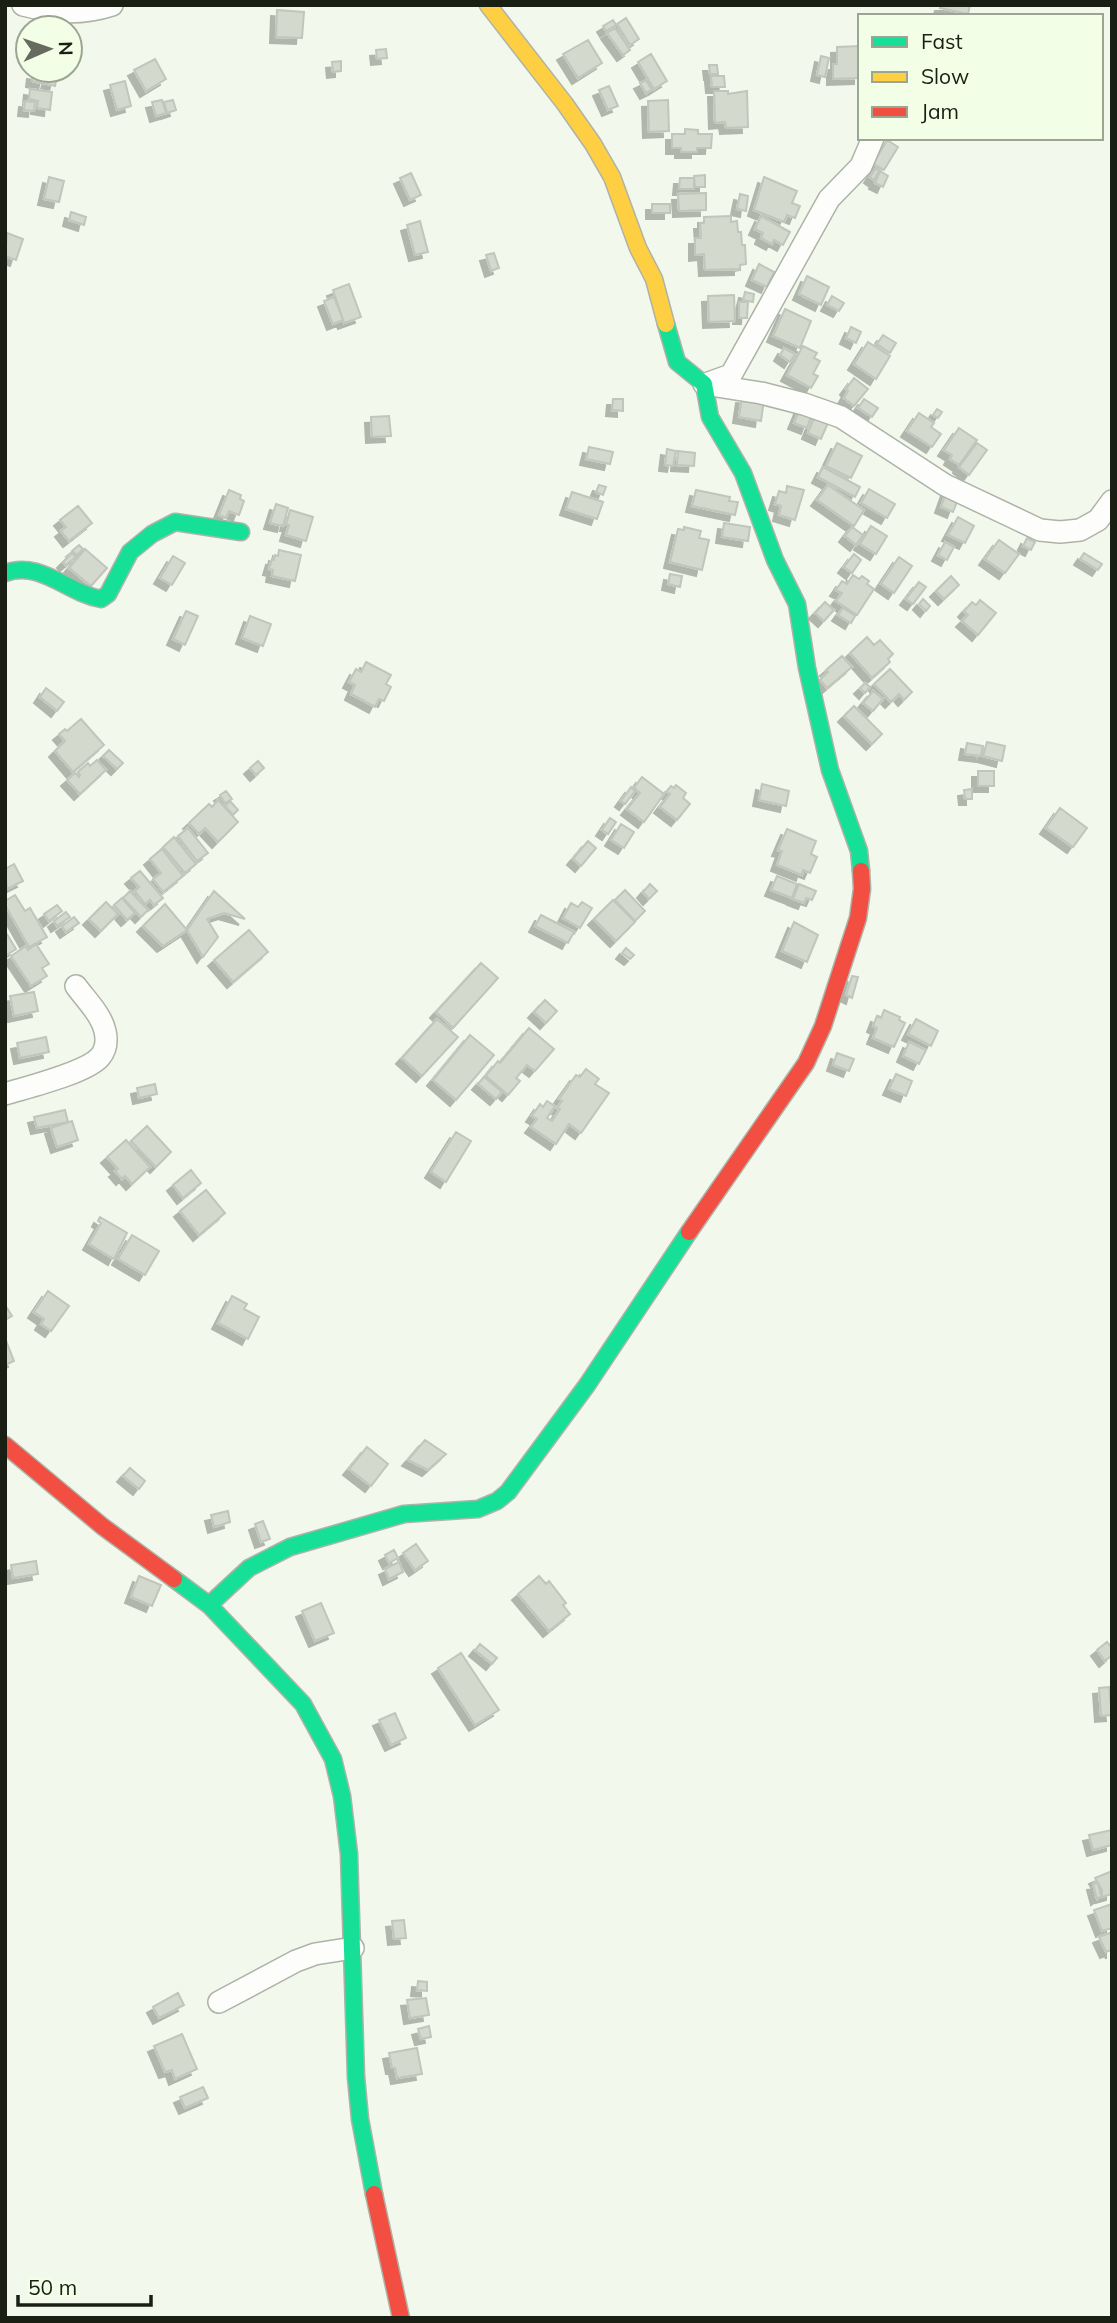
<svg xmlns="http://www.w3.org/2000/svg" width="1117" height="2323" viewBox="0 0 1117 2323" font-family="Mulish,sans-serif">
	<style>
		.building { fill: #d3d9cd; stroke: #c1c6bc; stroke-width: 2; filter: url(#shadow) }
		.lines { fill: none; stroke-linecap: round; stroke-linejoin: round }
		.street-casing { stroke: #aeb3a8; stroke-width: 24 }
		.fast-casing { stroke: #aeb3a8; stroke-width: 19 }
		.slow-casing { stroke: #aeb3a8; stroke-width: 19 }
		.jam-casing { stroke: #aeb3a8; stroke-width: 19 }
		.street { stroke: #fdfefc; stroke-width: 21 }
		.fast { stroke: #16e098; stroke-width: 16 }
		.slow { stroke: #ffcf43; stroke-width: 16 }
		.jam { stroke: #f24e42; stroke-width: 16 }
	</style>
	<defs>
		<filter id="shadow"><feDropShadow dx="-6" dy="6" stdDeviation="0" flood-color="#0004"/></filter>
	</defs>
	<rect width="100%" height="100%" fill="#f2f8ec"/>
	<path class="building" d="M941,5H970L968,14L940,8Z
		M277,10L304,12L302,38L276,37Z
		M626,18L639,39L630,45L617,24Z
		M613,20L616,25L606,31L603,26Z
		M615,28L630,50L623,55L607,33Z
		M71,34L80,38L72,58L70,57Z
		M588,40L602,63L578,78L563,54Z
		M860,46V78L833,79V64H837V47Z
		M386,49L387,58L377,59L376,50Z
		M651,54L667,81L654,89L638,62Z
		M821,56L829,58L825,77L817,75Z
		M155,59L166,79L146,91L134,70Z
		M341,61V71L333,72L332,62Z
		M709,65H717L718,74H710Z
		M33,73L46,75L44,84L32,81Z
		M49,75L57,76L55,86L47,84Z
		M711,76H724L725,87H712Z
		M646,80L652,90L646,93L640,83Z
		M125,81L131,106L117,110L110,85Z
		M609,86L618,106L608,110L599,90Z
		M30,89L52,92L50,110L37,108L38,101L29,99Z
		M714,91H728V94L747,91L748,127L726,128L725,122L715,123Z
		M162,100L166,113L156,116L152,102Z
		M173,100L176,110L167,113L164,102Z
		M668,100L669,131L649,132L648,101Z
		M25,101L35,102L34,111L24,110Z
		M685,129L698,130V134H712L711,148H697V152H681V148H672V134H685Z
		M887,140L898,147L884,170L873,164Z
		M876,168L879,171L874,180L870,177Z
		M880,171L888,176L883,187L875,183Z
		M411,173L421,195L410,200L400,178Z
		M705,175V187H695L694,176Z
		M49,177L64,181L59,202L44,199Z
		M764,177L797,191L792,203L800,206L795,218L787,215L784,222L754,210Z
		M680,178H694V189H679Z
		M706,193V210L679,211L678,194Z
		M740,194L748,196L746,211L737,209Z
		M652,204H670V213H652Z
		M71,212L86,217L84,225L69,220Z
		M731,216V222L737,221L738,232H741L742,245H745L746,264L740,265V269L705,270L704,254L695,255V238H701L700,223H704V217Z
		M761,216L790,232L783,245L774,240L772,244L761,238L763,233L755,229Z
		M420,221L428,252L415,255L407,225Z
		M7,233L23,239L16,260L5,256Z
		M494,253L499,268L491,271L486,255Z
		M759,264L774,272L767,287L752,280Z
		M807,276L829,287L821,305L799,294Z
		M349,284L361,317L344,323L333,290Z
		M745,292L754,294L753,302L743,300Z
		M734,295L735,321L709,322L708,296Z
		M832,296L844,303L839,311L827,305Z
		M334,297L343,320L333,324L324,301Z
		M739,302H748L747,318H739Z
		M785,309L811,321L800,348L773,336Z
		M851,327L861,332L856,343L846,338Z
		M883,335L896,343L890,353L877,344Z
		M868,342L890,356L876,379L854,364Z
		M803,346L817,353L814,358L820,361L813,374L818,376L811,388L787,375Z
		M784,348L795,354L790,362L780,355Z
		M854,378L868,389L854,406L844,398L848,391L846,389Z
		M742,397L764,400L761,421L739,417Z
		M613,399H623V411L612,410Z
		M864,399L878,408L872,417L858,408Z
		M801,406L813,411L807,428L794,423Z
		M937,409L942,412L938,418L933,415Z
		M817,410L831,416L821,439L808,433Z
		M919,413L934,423L931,427L941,434L932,447L907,431Z
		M389,416L391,436L372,437L371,417Z
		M959,428L977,440L959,465L950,459L952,455L944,450Z
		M837,443L862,456L851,478L826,466Z
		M977,443L987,450L969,475L959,467Z
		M589,447L613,452L610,464L586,459Z
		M667,449L676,451L673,466L665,465Z
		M678,451L695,453L694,466L677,465Z
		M823,467L860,487L855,497L818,477Z
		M599,485L606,487L603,495L596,492Z
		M828,485L864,510L854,526L817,500Z
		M787,486L804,490L795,520L779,515L781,506L775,504L779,491L786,493Z
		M869,489L895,504L887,518L861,503Z
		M229,490L241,495L240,499L244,501L239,515L229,511L226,518L219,515Z
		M696,490L730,497L729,501L738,502L735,515L692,506Z
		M947,490L960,494L953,512L941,507Z
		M572,492L603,502L597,519L566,509Z
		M276,504L288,508L283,526L270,523Z
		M78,506L92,523L69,541L61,531L66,527L60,520Z
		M290,510L313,517L306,541L286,535L289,525H286Z
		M958,517L974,526L965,543L948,535Z
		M724,523L750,527L748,541L722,537Z
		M871,526L887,536L876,554L860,544Z
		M684,527L701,531L699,538L709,540L702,570L670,562L678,529L684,530Z
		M852,527L863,535L856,545L845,536Z
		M1027,538L1035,542L1031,550L1023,546Z
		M999,540L1019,554L1005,573L985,559Z
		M945,542L954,547L947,560L938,555Z
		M79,545L83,549L77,555L72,551Z
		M85,549L107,568L91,586L69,568Z
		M279,550L301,555L295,581L272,576L273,570L269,569L272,559L274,560L275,555L278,556Z
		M72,553L76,557L66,565L63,562Z
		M1084,553L1102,564L1098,570L1080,559Z
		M854,554L861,560L852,573L844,567Z
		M173,556L185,563L172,585L160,578Z
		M899,557L912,566L894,593L881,584Z
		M670,574L682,576L680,587L668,584Z
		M853,575L859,579L862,576L869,581L867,584L874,589L857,615L836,601L842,593L836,590L842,581L847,584Z
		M951,576L959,585L944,599L936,591Z
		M919,582L926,587L913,604L906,599Z
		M923,599L930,606L926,611L919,604Z
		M980,600L996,613L978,635L962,621L968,615L964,611L972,602L976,605Z
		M825,602L834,610L824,621L815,613Z
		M843,608L855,616L851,623L838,615Z
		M186,611L198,616L185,645L173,639Z
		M250,616L271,624L263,646L242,638Z
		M867,637L874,645L880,640L893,654L888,659L890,662L872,678L850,653Z
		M842,656L852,667L827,688L820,680L828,672L826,670Z
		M366,662L391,675L386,684L391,687L384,701L379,699L375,707L351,694L355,685L349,682L356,669L361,672Z
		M890,669L912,692L904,700L899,694L891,702L874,684Z
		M865,683L870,687L865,693L860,688Z
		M46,688L64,702L57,711L40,697Z
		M873,691L883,699L873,711L863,703Z
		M854,706L882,734L872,744L844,716Z
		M81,719L104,745L73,772L55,751L65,741L59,734L65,729L67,731Z
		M987,742L1005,746L1002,761L983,756Z
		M967,743L983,746L981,756L965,754Z
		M109,750L123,763L117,769L103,756Z
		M97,760L106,770L80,794L67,780L75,773L79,777L80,775L78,772L88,763L90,766Z
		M258,761L264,768L256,775L250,768Z
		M978,771H994V786H978Z
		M642,777L664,794L644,822L627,809L640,793L634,788Z
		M762,784L789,791L786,806L759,800Z
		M676,785L686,793L683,798L690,804L677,820L660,807L670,794L666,792L671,786L674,788Z
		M631,787L635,791L625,804L621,801Z
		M972,789V799H965L964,790Z
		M226,791L232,799L225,803L220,795Z
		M218,800L238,822L218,842L205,828L199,834L189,823L209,804L212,807Z
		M230,801L238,810L233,815L225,806Z
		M1060,808L1087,828L1073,847L1046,828Z
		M610,818L616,822L608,834L602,830Z
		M621,824L634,832L624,848L611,840Z
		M188,828L208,853L197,861L178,836Z
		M787,829L816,841L811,854L817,857L810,873L803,870L802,875L777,865L782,851L778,850Z
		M174,837L196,864L185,873L163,847Z
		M588,841L596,848L581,866L573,859Z
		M162,849L183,876L163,892L153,879L161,873L150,859Z
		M14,864L23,881L7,889L5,869Z
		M140,871L163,898L154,905L150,900L145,904L135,891L139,887L131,878Z
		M777,876L797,884L792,898L771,890Z
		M650,884L657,891L649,899L643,892Z
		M799,884L816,891L812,900L806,898L804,903L793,899Z
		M625,890L645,911L635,921L615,900Z
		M130,891L148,910L141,917L123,898Z
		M214,891L245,919L224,913L207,919L218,937L203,957L187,930Z
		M15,895L25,911L30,908L47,937L29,947L5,905V901Z
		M122,898L135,913L127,920L114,905Z
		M613,900L635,922L616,941L594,919Z
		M106,902L118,914L101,931L89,919Z
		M582,902L592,908L580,928L563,918L571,903L578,907Z
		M165,904L187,930L163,946L143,926Z
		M57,905L62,911L49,921L44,914Z
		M66,912L70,917L57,926L54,921Z
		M541,915L574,932L568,943L535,926Z
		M74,917L79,923L66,932L62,926Z
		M794,922L818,935L807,962L782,951Z
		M249,930L268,952L233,982L214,960Z
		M5,931L16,949L5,956Z
		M36,944L49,964L42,968L47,976L31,986L11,956L26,946L28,950Z
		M626,948L634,955L630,959L622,953Z
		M481,963L498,978L453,1028L436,1012Z
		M852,976L858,977L852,998L846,995Z
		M34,992L38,1011L14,1016L10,996Z
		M545,1000L557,1011L546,1023L534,1012Z
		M884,1010L900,1017L899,1020L905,1023L894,1047L873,1038L877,1028L873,1026L877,1016L881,1018Z
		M437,1019L458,1037L422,1076L402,1058Z
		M916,1019L938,1031L931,1046L908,1034Z
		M529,1028L554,1049L535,1071L527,1065L516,1078L520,1081L508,1095L486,1076L498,1061L500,1063Z
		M470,1035L494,1055L456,1100L433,1080Z
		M46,1037L49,1052L20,1058L17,1043Z
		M909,1042L926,1050L919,1064L903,1056Z
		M837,1053L854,1059L849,1071L833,1065Z
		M586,1069L599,1079L595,1084L609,1093L581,1133L569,1124L556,1144L531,1127L537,1119L532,1116L540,1104L543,1107L547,1101L555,1106L547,1118L552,1121L560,1109L557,1108L562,1101L559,1099L576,1075L580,1077Z
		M896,1074L912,1081L906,1096L889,1089Z
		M484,1077L502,1092L496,1099L478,1084Z
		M155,1084L157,1094L139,1098L137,1088Z
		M65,1110L68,1122L37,1128L34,1117Z
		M72,1121L78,1140L57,1147L51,1128Z
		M147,1126L171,1152L156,1167L131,1141Z
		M456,1132L471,1141L446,1182L431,1172Z
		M126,1140L150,1167L132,1184L125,1176L122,1179L115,1171L118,1169L107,1157Z
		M191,1170L201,1183L183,1198L173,1185Z
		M206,1190L225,1213L199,1235L180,1211Z
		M100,1217L127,1233L114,1259L89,1244L101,1223L98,1221Z
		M132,1235L159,1251L145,1275L118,1259Z
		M48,1291L69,1306L51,1331L41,1324L44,1319L34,1312Z
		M232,1296L247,1304L244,1309L259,1317L248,1339L218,1323Z
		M5,1305L12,1316L5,1320Z
		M5,1338L14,1361L5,1365Z
		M425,1440L446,1454L428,1470L408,1460Z
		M367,1447L388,1464L371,1486L349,1469Z
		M130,1468L145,1481L139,1489L123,1476Z
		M228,1511L230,1522L214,1527L211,1515Z
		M263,1521L270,1539L261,1542L255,1524Z
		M416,1544L428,1561L415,1570L403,1553Z
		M394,1550L398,1558L389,1563L385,1555Z
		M36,1561L38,1574L13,1578L11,1565Z
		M399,1562L403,1572L389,1579L385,1569Z
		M139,1576L161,1585L152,1606L131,1597Z
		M539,1576L546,1584L549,1581L566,1603L563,1605L570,1614L549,1631L518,1594Z
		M321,1603L334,1633L315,1641L302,1611Z
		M1107,1642L1112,1648V1655L1105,1661L1097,1650Z
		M480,1644L497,1658L492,1664L475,1650Z
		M461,1653L499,1710L475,1725L438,1668Z
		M1109,1687L1112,1715L1101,1716L1099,1688Z
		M395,1713L406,1738L391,1745L379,1720Z
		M1112,1830V1845L1093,1850L1089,1835Z
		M1112,1871V1894L1102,1897V1890L1095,1878Z
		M1098,1883L1101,1896L1097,1899L1093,1884Z
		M1112,1904V1928L1102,1931L1094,1910Z
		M404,1920L406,1938L394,1939L392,1921Z
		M1112,1932V1953L1111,1950L1106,1952L1099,1937Z
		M418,1981L427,1982V1991L417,1990Z
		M178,1993L184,2005L159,2018L153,2007Z
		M426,1998L429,2015L410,2018L407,2000Z
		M429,2026L431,2037L421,2039L418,2029Z
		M182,2034L197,2069L175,2079L172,2070L165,2072L154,2046Z
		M417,2048L422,2074L397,2078L395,2068H392L389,2053Z
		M203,2087L208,2098L185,2108L180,2097Z"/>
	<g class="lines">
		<g class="street-casing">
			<path id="street" d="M23,5C54,13 81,15 112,5
				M704,384L761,393L804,404L841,417L945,485L1040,530L1060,532L1080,530L1098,520L1112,501
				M706,384L731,375L829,199L861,166L873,138
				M5,1094C28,1087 86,1073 100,1057C106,1050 107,1040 105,1031C101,1014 86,1000 76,986
				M219,2002L296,1961L315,1954L353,1948"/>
		</g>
		<g class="fast-casing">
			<path id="fast" d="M666,324L677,362L704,384L710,417L743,473L775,560L797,604L807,668L830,770L859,851L861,871
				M5,573C41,560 67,593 101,599L108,594L130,552L152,534L175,522L241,532
				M174,1579L209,1605L303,1704L333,1759L342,1796L349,1854L356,2077L360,2119L374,2194
				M209,1605L249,1568L290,1547L404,1514L478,1509L497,1501L508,1492L587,1385L689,1232"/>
		</g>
		<g class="slow-casing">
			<path id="slow" d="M488,5L565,104L593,144L612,177L638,248L654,279L666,324"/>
		</g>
		<g class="jam-casing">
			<path id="jam" d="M689,1232L806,1063L823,1026L858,918L862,889L861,871
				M5,1445L102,1526L174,1579
				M374,2194L401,2318"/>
		</g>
		<use href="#street" class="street"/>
		<use href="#fast" class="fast"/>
		<use href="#slow" class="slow"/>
		<use href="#jam" class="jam"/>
	</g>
	<rect width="1117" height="2323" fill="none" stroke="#1a1f14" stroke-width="14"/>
	<rect x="858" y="14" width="245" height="126" fill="#f3fee6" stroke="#9ca592" stroke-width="2"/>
	<rect x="872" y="37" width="35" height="10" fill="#16e098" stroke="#9ca592" stroke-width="2"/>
	<text x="921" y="49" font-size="21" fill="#1a1f14">Fast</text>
	<rect x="872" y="72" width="35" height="10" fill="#ffcf43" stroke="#9ca592" stroke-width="2"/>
	<text x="921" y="84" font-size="21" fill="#1a1f14">Slow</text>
	<rect x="872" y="107" width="35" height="10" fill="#f24e42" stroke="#9ca592" stroke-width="2"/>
	<text x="921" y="119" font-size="21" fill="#1a1f14">Jam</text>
	<g transform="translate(49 49) rotate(88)"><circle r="33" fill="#f3fee6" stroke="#9ca592" stroke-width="2"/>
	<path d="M0-5L12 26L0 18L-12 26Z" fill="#666b60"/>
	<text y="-10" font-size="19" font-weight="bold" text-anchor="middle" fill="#1a1f14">N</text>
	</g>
	<path d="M18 2295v10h133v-10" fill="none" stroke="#1a1f14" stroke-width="3.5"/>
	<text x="28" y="2295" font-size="21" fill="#1a1f14" stroke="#f3fee6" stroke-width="5" paint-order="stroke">50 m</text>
</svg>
